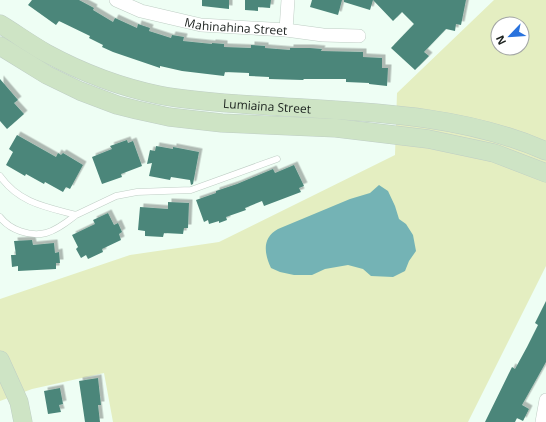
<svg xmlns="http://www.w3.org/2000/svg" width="546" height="422" viewBox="0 0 546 422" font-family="'Open Sans',sans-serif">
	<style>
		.green { fill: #e4eec1; fill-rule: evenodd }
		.water { fill: #74b3b5 }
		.building { fill: #4c867a; filter: url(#shadow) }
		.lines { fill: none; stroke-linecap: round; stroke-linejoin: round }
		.lane-casing { stroke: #bfcec5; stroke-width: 7 }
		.street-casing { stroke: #bfcec5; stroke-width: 14 }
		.secondary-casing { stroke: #bfcec5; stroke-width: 19 }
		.lane { stroke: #fff; stroke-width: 6 }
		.street { stroke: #fff; stroke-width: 13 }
		.secondary { stroke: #cee4c5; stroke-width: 18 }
		.labels { text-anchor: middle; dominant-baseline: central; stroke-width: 4; stroke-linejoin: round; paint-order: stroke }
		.street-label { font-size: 12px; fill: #1a201d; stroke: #fff }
	</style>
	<defs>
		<filter id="shadow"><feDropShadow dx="3.5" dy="-3.5" stdDeviation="0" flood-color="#0004"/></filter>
	</defs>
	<rect width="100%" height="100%" fill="#eefef4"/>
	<path class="green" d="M494,0H546V266L468,422H113L104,373L32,389L0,401V299L130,255L219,242L395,155L397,93ZM498,24H522V48H498Z"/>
	<path class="water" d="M379,185L388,191L395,206L399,219L406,224L413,235L416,251L409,261L405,271L393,277L371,276L363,269L348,265L325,269L312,275H294L280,272L271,268C264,253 262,238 278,229L350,199L370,193Z"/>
	<path class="building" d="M32,0H79L94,8L93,10L113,22L115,18L137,28L138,24L150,28L149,31L171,38L172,35L184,37L183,41L212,44V43L224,44V47L251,48V45L265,46V48L290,50V48H310L322,49L321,51L363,52V57L382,58V68H388L387,86L369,84V83L346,82V79H304L303,80L269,79V77L249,76V73L225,72L224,76L182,71L160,66V68L113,52L102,47L103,45L89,38L90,36L59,21L56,25L28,5Z
		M202,0H229V9L202,6Z
		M245,0H271L270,8L258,7V11L245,10Z
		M312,0H342L338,15L310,7Z
		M344,0H466L461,25L456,24L455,31L446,29L424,52L429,56L415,70L391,48L414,24L402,12L393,21L373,0L370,10L344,2Z
		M0,79L18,100L14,103L24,114L7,129L0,121Z
		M17,135L56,157L58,153L61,155L63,153L83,165L70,189L66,187L63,192L45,182L44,184L26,174L25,176L6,165L13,152L9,149Z
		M127,140L128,143L133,141L142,166L121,174L122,177L102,184L92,157L112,149L110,146Z
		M156,146L173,149V147L199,152L193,184L191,185L190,180L171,177L170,180L149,176L152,163L147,164L150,150L155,151Z
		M294,165L304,186L299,188L301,192L264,206L262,201L245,208L246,210L226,217L227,220L219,223V221L209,224L208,220L204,222L196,200L216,193V191L237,184L273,169L275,173Z
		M168,202L189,203L188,228H184L183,234L164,233L163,237L145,236V231L138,230L140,207L168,209Z
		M108,213L114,225L118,223L122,232L119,234L121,240L102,249L103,252L88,259L86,255L81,258L76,249L78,247L72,235L95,224L93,220Z
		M32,240L33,245L54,243L55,253L59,252L60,263H56V269L18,271V266L12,267L11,255H16L14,241Z
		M546,301V362L522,405L529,409L523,421L517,418L515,422H485L512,367L515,369L527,347L538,325L535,323Z
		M98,378L101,405H98L100,422H85L79,381Z
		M60,388L63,404L59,405L61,412L48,414L44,391Z"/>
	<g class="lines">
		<g class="lane-casing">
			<path id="lane" d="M0,176C19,203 46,207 76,215L116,196L137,192L191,190L277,159
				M0,217C10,230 30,237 46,233C57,230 67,222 76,215"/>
		</g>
		<g class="street-casing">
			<g id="street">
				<path id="s1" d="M116,0L141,11L201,25L286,30L323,35L359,36"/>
				<path d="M286,30L288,0"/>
				<path d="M542,422L546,400"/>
			</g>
		</g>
		<g class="secondary-casing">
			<g id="secondary">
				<path id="s2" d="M0,24C15,33 30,44 46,53C81,72 120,87 159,95C190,101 223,103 255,105C353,112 455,111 546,151"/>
				<path d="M0,46L47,75L80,91L117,105L137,110L169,117L222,123L336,128L428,139L494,153L546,173"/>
				<path d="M0,360L19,402L23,422"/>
			</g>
		</g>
		<use href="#lane" class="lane"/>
		<use href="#street" class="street"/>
		<use href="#secondary" class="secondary"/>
	</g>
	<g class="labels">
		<g class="street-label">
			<text stroke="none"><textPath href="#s1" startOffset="124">Mahinahina Street</textPath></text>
			<text stroke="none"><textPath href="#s2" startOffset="284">Lumiaina Street</textPath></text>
		</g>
	</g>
	<g transform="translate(510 36) rotate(245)"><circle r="19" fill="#ffffff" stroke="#a3a6a5"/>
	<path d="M0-3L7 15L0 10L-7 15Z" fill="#2972dd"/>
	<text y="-6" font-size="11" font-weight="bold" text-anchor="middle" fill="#1a201d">N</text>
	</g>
</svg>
